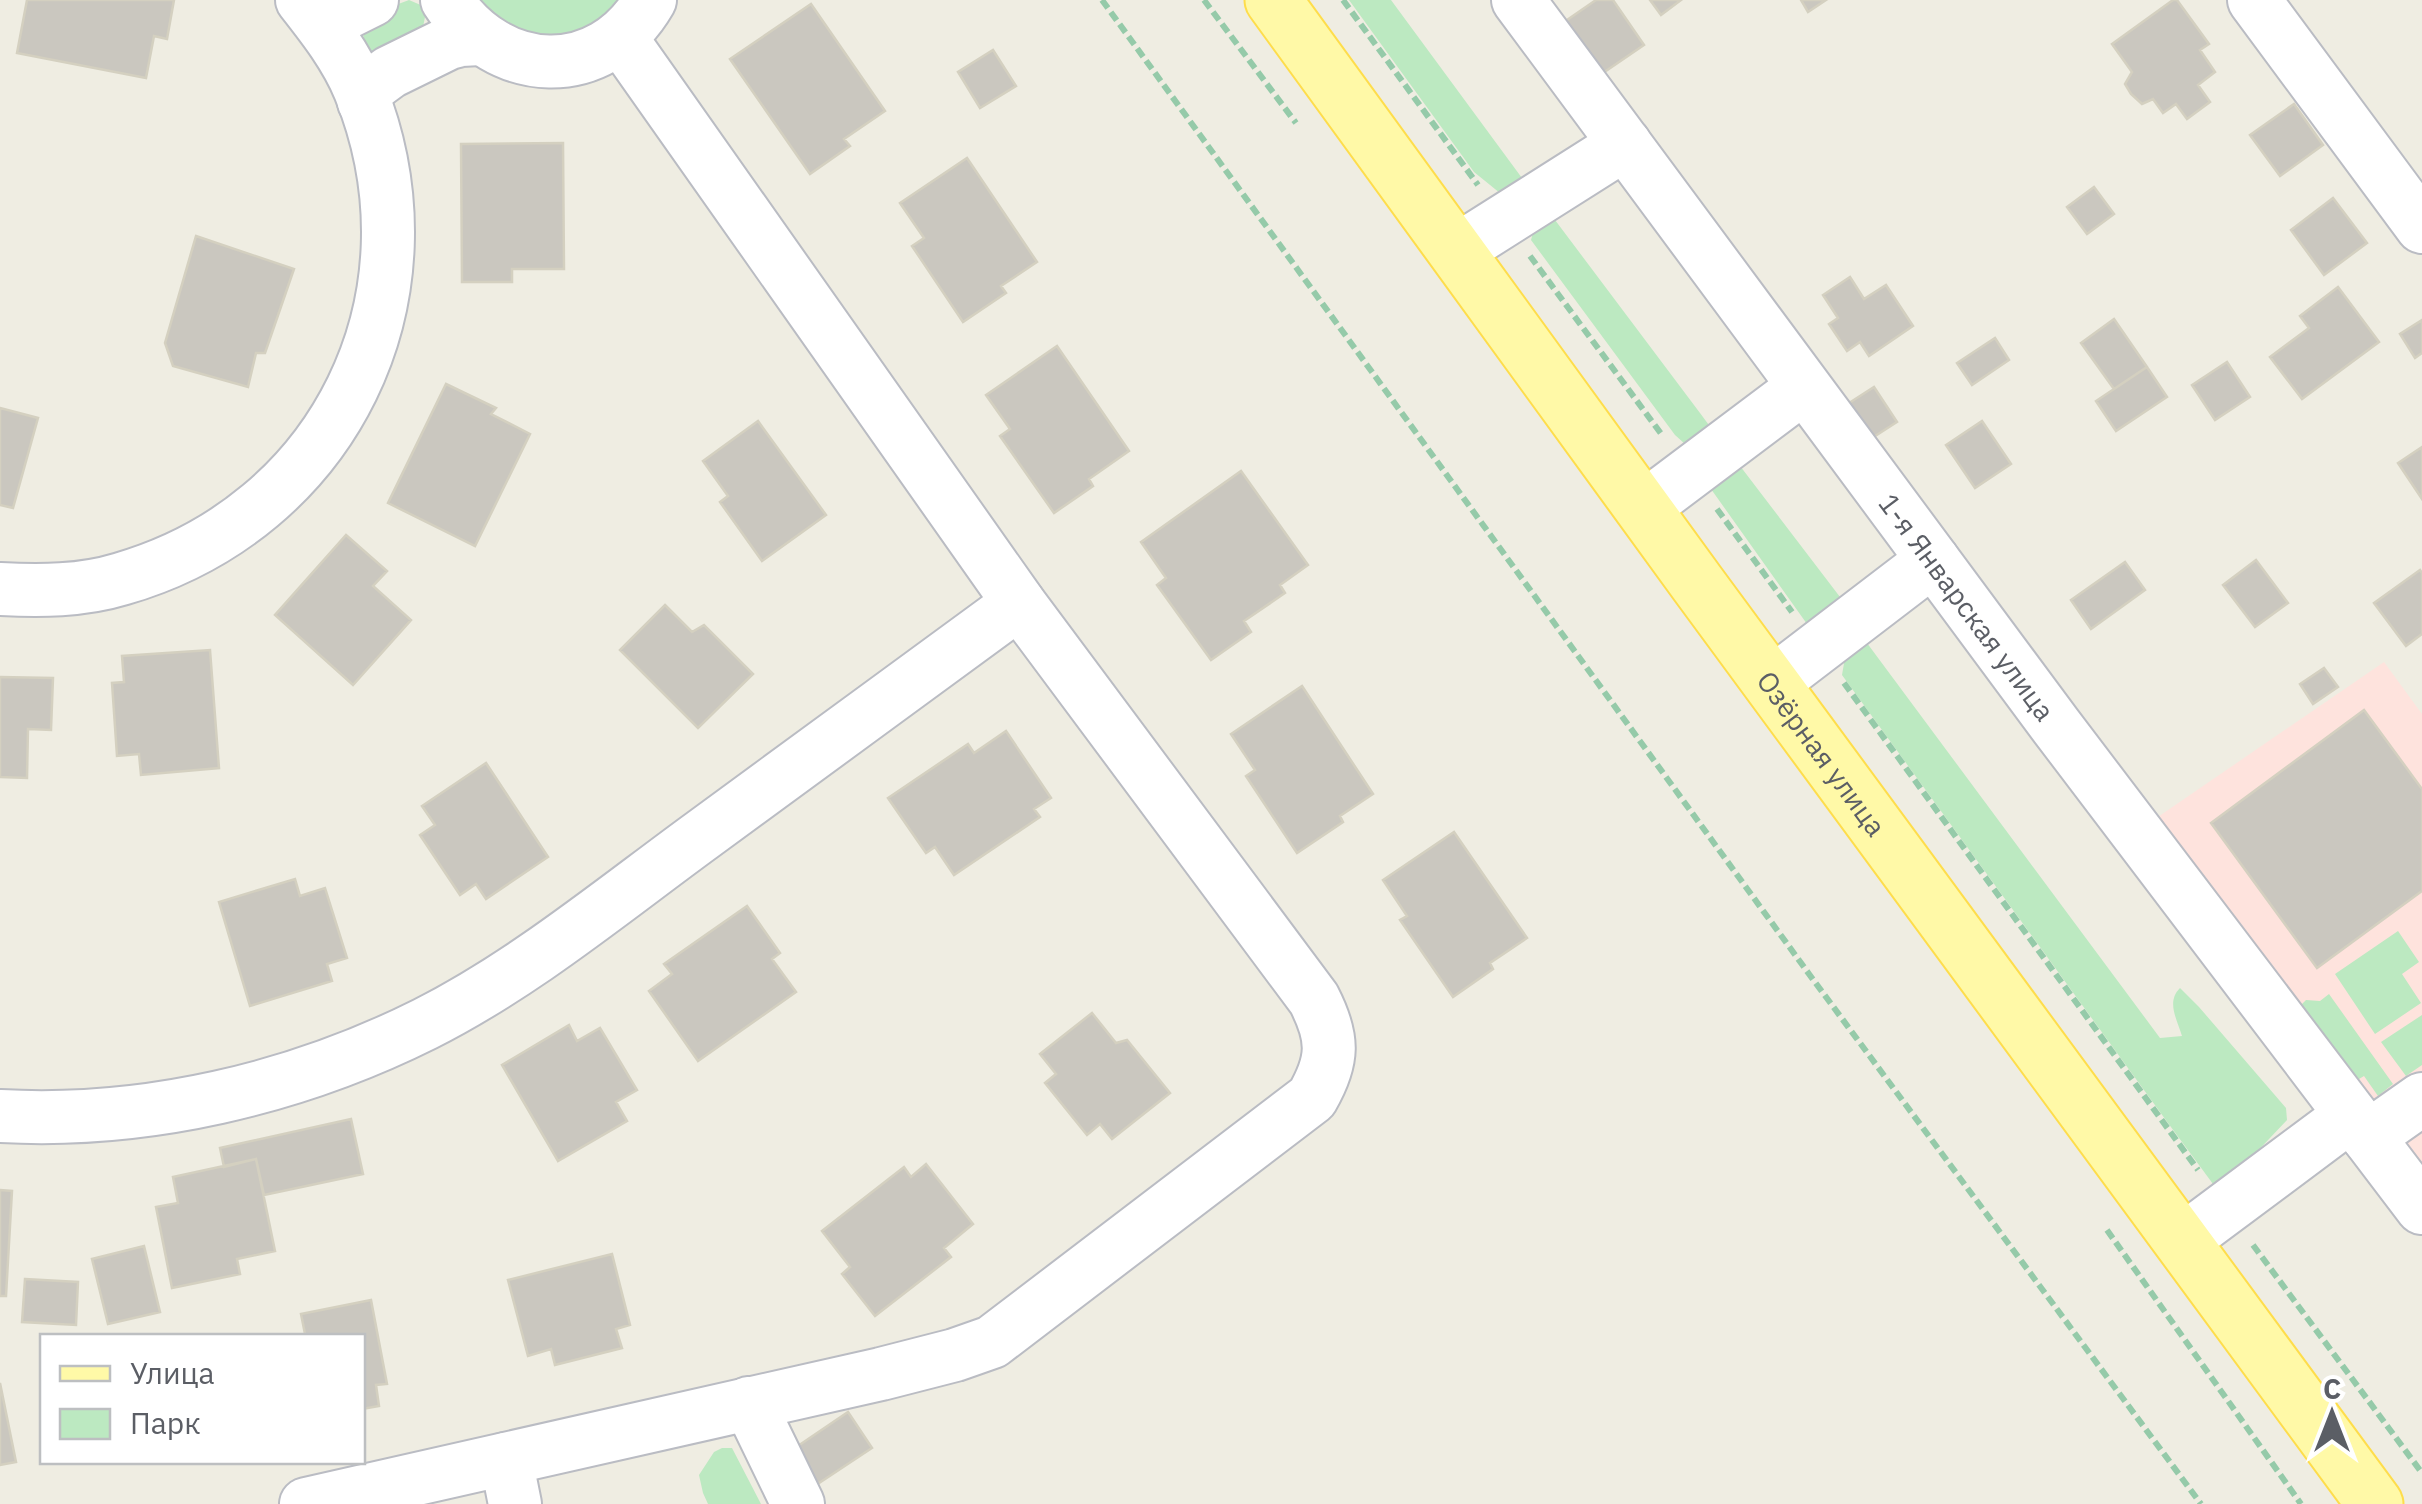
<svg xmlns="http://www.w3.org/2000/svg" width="2422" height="1504" viewBox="0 0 2422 1504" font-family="'IBM Plex Sans',sans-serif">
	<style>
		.medical { fill: #fee3dd }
		.green { fill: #bce9c1 }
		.building { fill: #cac7bf; stroke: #d4d0c0; stroke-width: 2.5 }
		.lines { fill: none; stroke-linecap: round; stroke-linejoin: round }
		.minor-casing { stroke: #babcc3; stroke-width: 56 }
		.major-casing { stroke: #fedd4c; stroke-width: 59 }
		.path { stroke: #95caa9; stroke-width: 6; stroke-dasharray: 10 5; stroke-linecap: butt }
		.minor { stroke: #fff; stroke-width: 52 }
		.major { stroke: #fff9a7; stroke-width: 55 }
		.labels { text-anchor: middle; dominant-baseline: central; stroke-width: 8; stroke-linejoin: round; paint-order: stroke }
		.street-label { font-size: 28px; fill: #5b5e65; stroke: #fff }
	</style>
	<rect width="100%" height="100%" fill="#efede2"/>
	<path class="medical" d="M2384,662L2422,714V1171L2152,821Z"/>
	<path class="green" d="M409,0L423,6L425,17L422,32L375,54C364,46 362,40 364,27L385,9Z
		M474,0H622L588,29L559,37L527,35L497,22Z
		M1349,0H1391L1533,193L1511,202L1474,172Z
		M1549,212L1700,413L1717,436L1685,444L1675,435L1531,240L1537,219Z
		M1734,458L1840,597L1821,622L1807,624L1711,489Z
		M1864,639L2160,1038L2182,1036C2177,1019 2166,1002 2180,988L2199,1007L2286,1108L2287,1120L2251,1158L2213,1184L2168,1123L1842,675L1847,646Z
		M2398,931L2419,962L2402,974L2421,1003L2375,1034L2335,974Z
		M2329,994L2393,1084L2378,1096L2364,1076L2354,1082L2299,1007L2306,1000L2320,1001Z
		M2422,1015V1065L2406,1076L2381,1042Z
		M722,1448H732L761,1504H708L703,1493L699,1475L714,1452Z"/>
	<path class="building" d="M27,0H174L167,39L154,36L146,78L17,53Z
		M1596,0H1613L1644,45L1600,75L1564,22Z
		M1650,0H1681L1661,15Z
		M1801,0H1826L1808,12Z
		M2173,0H2177L2209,44L2200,50L2215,72L2198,85L2210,102L2187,119L2176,104L2163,113L2153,99L2142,104L2131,94L2125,84L2132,72L2112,44Z
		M811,4L885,111L844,139L850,146L810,174L730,59Z
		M993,50L1016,86L980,108L958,72Z
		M2294,104L2323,145L2280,176L2250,135Z
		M563,143L564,269H512V282H462L461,144Z
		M967,158L1037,262L1001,286L1006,293L963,322L912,246L924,238L900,203Z
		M2094,187L2114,214L2087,234L2067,207Z
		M2333,198L2367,243L2324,275L2291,230Z
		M196,236L294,269L265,353H256L248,387L173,366L165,343Z
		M1850,277L1864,299L1886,285L1913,326L1869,356L1860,342L1847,351L1829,324L1838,318L1823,295Z
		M2338,287L2379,342L2302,399L2270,357L2309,328L2300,316Z
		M2114,319L2147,367L2114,389L2081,343Z
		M2422,320V353L2415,358L2400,334Z
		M1995,338L2009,360L1972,385L1957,363Z
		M1057,346L1129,451L1089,479L1093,486L1054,513L1000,436L1010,429L986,395Z
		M2227,362L2250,397L2215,420L2192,385Z
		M2147,367L2167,397L2116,431L2096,401Z
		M446,384L496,408L491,414L530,434L475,546L388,503Z
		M1874,387L1897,422L1872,438L1849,403Z
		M0,408L38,418L13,508L0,505Z
		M758,421L826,515L762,561L720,502L728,496L703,461Z
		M1982,421L2011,464L1975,488L1946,445Z
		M2422,447V499L2398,463Z
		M1241,471L1308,565L1280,585L1285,593L1244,621L1251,632L1211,660L1157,585L1166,578L1141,542Z
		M346,535L387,571L373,586L411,620L353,685L275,615Z
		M2256,560L2288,603L2255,627L2223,585Z
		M2125,562L2145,590L2091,629L2071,600Z
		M2420,570L2422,573V634L2406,646L2374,603Z
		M665,605L692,632L704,625L753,674L698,728L620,650Z
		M210,650L219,768L141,775L139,754L117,756L112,683L124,682L122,656Z
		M2324,668L2338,687L2313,704L2300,684Z
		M0,677L53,678L51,730L28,729L27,778L0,777Z
		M1302,686L1373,794L1340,816L1343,822L1297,853L1246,776L1255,770L1231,734Z
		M2364,710L2422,789V891L2317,968L2211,823Z
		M1006,731L1051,798L1034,809L1040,817L954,875L935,847L926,853L888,798L968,744L974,753Z
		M486,763L548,857L486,899L476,884L460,895L420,835L435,825L422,806Z
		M1454,832L1527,938L1490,963L1493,969L1453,997L1400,920L1407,916L1383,880Z
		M295,879L300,896L325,888L347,958L327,964L332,981L250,1006L219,902Z
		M747,906L780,953L772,959L796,992L698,1061L649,991L672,974L664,964Z
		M1092,1013L1116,1043L1127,1040L1170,1093L1112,1139L1100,1124L1087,1135L1045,1083L1056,1074L1040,1054Z
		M569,1025L577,1041L600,1028L637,1090L616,1102L627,1121L558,1161L502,1065Z
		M351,1119L363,1174L264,1195L256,1159L224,1167L220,1148Z
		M256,1159L275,1251L237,1259L240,1274L172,1288L156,1207L178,1203L173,1177Z
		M926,1164L973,1224L944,1248L951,1257L875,1316L842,1274L850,1267L822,1231L904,1167L911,1177Z
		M0,1190L12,1191L6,1296H0Z
		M144,1246L160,1312L108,1324L92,1259Z
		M612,1254L630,1325L616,1329L622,1348L555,1365L551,1349L528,1356L508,1280Z
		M25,1279L78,1282L76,1325L22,1322Z
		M371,1300L387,1384L376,1385L379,1406L362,1409V1336H290L305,1334L301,1314Z
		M0,1383L16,1462L0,1465Z
		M848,1412L872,1448L813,1487L789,1452Z"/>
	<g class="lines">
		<g class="minor-casing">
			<g id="minor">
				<path d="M447,0C498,79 601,85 650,0"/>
				<path id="s1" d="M1518,0L2056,726L2422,1208"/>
				<path d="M2254,0L2422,227"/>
				<path d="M310,9L346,13L372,0"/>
				<path d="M364,102L371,86L390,72L449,43L461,40L480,39"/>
				<path d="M1456,251L1625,144"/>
				<path d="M1643,508L1804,387"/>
				<path d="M0,589C40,591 82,591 121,579C335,517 443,297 360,90C346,56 324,28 302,0"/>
				<path d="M1772,683L1933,560"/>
				<path d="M0,1116C145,1124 295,1089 425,1024C524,974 612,901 701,836C807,758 913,681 1019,603"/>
				<path d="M2368,1137L2422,1099"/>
				<path d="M2182,1241L2351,1115"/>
				<path d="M749,1403L798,1504"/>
				<path d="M506,1459L515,1504"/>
				<path d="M306,1504L881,1374L955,1355L992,1342L1312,1098C1334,1060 1334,1038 1314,999L1019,603L620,37"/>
			</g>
		</g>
		<g class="major-casing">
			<g id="major">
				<path id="s2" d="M1273,0L1697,583L2375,1504"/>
			</g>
		</g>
		<path class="path" d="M1102,0L1809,974L2201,1504
			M1204,0L1296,123
			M1343,0L1478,185
			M1530,256L1662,435
			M1717,509L1792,612
			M1844,683L2198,1170
			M2107,1230L2301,1504
			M2253,1245L2422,1473"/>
		<use href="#minor" class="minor"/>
		<use href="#major" class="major"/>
	</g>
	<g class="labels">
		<g class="street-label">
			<text stroke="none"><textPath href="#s1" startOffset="755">1-я Январская улица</textPath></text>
			<text stroke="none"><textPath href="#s2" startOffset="932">Озёрная улица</textPath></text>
		</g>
	</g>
	<rect x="40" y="1334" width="325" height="130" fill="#ffffff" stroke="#bdbfc1" stroke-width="2.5"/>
	<rect x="60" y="1366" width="50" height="15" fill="#fff9a7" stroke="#bdbfc1" stroke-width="2.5"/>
	<text x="130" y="1384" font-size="30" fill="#5b5e65">Улица</text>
	<rect x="60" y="1409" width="50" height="30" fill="#bce9c1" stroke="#bdbfc1" stroke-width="2.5"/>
	<text x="130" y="1434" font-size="30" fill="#5b5e65">Парк</text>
	<g transform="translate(2332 1414)" stroke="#ffffff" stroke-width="8" paint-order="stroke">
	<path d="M0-8L18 38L0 25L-18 38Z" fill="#5b5e65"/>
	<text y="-15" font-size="28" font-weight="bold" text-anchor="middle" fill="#5b5e65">С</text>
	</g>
</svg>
